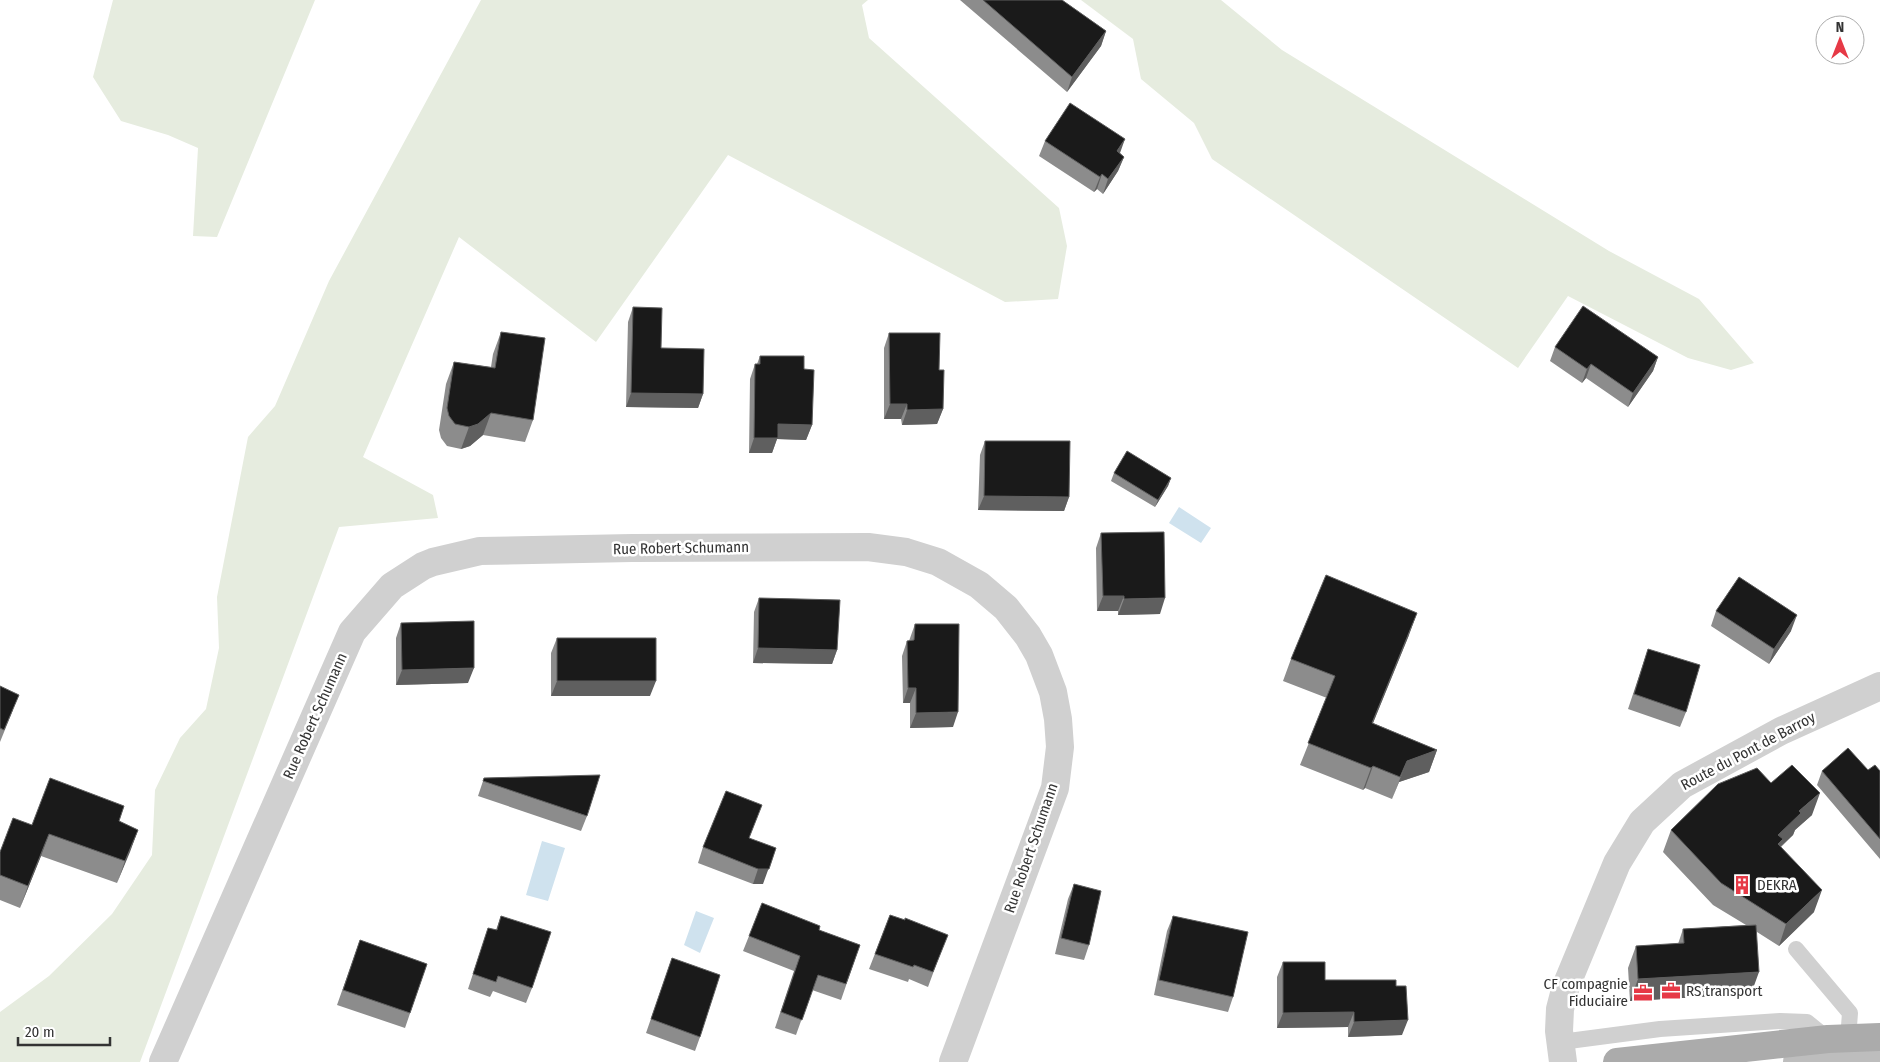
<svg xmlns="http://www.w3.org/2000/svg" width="1880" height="1062" viewBox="0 0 1880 1062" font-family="'Fira Sans Condensed',sans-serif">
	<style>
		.green { fill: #e6ecdf }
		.water { fill: #cfe2ee }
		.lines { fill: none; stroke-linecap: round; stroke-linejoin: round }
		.service { stroke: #d0d0d0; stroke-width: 16 }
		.minor { stroke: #d0d0d0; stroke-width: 28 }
		.secondary { stroke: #bdbdbd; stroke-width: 28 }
		.primary { stroke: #ababab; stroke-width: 28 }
		.wall { fill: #8c8c8c }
		.shaded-wall { fill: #5f5f5f }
		.building { fill: #1a1a1a; stroke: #5f5f5f }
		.labels { text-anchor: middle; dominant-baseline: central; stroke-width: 5; stroke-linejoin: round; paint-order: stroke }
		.street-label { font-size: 15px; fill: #333; stroke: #fff }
		.poi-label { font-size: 15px; fill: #333; stroke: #fff; text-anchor: start }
	</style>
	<rect width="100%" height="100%" fill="#fff"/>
	<path class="green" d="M113,0H315L217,237L193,236L198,148L168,135L121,121L93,77Z
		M481,0H868L862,5L869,38L1059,208L1067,246L1058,299L1005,302L728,155L596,342L459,237L363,457L433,495L438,518L339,527L140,1062H0V1012L49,976L112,914L152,855L155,790L180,738L206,709L219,648L217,597L248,437L275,406L329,281Z
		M1081,0H1221L1282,50L1609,251L1699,299L1754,363L1731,370L1688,358L1568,296L1518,368L1212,159L1194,123L1141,79L1133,39Z"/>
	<path class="water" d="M1179,507L1211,528L1201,543L1169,523Z
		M542,841L565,848L548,901L526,895Z
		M696,911L714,918L700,953L684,945Z"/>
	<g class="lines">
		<path class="service" d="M1796,949L1850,1013L1848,1039
			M1561,1042L1660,1029L1780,1021L1807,1022L1828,1039"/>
		<path class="minor" d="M163,1062L352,632L392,586L423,566L433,562L480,551L632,548L868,547L906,552L938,562L979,585L1006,608L1028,636L1039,655L1053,692L1058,719L1060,747L1055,788L953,1062
			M1563,1062L1559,1031L1560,1009L1566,986L1617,863L1642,822L1682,785L1781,731L1880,686"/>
		<path class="secondary" d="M1797,1062L1880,1049"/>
		<path class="primary" d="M1617,1062L1828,1039L1880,1037"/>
	</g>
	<path class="wall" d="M960,0H1062L1106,31L1101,46L1067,92Z
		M1045,141L1120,153L1124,157L1118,171L1103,194L1097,189L1094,192L1039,156Z
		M633,307L661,348L703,394L698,408L626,407L628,322Z
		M501,332L533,420L525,442L483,435L470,446L461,449L447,446L441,438L439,430L446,384L454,362L491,367L493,354Z
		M889,333L939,370L943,409L937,424L902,425L901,419H884V348Z
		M1555,347L1658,357L1653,371L1628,407L1586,378L1582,383L1550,361Z
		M760,356L804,369L812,425L806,440L777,439L772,453H749L750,379L755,364H757Z
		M985,441L1069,497L1064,511L978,510L980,455Z
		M1114,473L1171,478L1168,486L1155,507L1111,481Z
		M1101,533L1160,614L1118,615V611H1097L1096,548Z
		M759,598L837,650L832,664L753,663L754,612Z
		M1716,611L1791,631L1769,664L1711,626Z
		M401,623L468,683L396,685V638Z
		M915,624L953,727L910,728V703H903L902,656L907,641H909Z
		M1409,635L1373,723L1437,750L1429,772L1399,782L1392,799L1365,788L1363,790L1300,765L1327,698L1283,681L1291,659Z
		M557,638L650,696H551V653Z
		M1648,649L1686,712L1680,727L1628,709Z
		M0,686L13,710L0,742Z
		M1868,770L1880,771V859L1817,785L1822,771Z
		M484,778L587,816L581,831L478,796Z
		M1771,783L1812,815L1795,830L1793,835L1781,847L1814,912L1779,946L1757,932L1751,994L1630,1001L1628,968L1636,946L1678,944L1683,929L1746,925L1713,905L1663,852L1671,830Z
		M119,821L138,830L117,883L41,856L20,908L0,900V852L32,825Z
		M750,838L763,884H753L698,863L703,847Z
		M1074,884L1089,945L1084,960L1055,954L1068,899Z
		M890,915L942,949L928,987L909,979L908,982L869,969Z
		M501,916L532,988L526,1003L493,991L490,997L468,989L488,928L496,930Z
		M1173,916L1233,997L1228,1012L1154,995L1167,931Z
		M819,930L860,945L841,1000L812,990L796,1035L775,1028L794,971L743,951L749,936Z
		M360,940L427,964L405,1028L337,1005Z
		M672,958L700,1037L695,1051L646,1033Z
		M1283,962L1325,980L1396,986L1402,1035L1348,1037V1027L1277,1028V977Z"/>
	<path class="shaded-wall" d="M1106,31L1101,46L1067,92L1072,77Z
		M1125,139L1120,153L1112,166L1117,151Z
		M1124,157L1118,171L1103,194L1108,179Z
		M1102,174L1097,189L1094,192L1100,177Z
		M1658,357L1653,371L1628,407L1633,393Z
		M1591,364L1586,378L1582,383L1587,369Z
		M631,393L703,394L698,408L626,407Z
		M890,404H907L901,419H884Z
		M943,409L937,424L902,425L907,410Z
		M491,413L483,435L470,446L461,449L469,427Z
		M778,424L812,425L806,440L777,439L772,453H749L754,438Z
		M1171,478L1168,486L1155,507L1158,500Z
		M984,496L1069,497L1064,511L978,510Z
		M1103,596H1124L1118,611H1097Z
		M1165,598L1160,614L1118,615L1124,599Z
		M1417,613L1409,635L1364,745L1372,723Z
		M1797,615L1791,631L1769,664L1774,649Z
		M758,648L837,650L832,664L753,663Z
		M474,668L468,683L396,685L402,670Z
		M557,681H656L650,696H551Z
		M908,688H916L910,703H903Z
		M958,712L953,727L910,728L916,713Z
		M1437,750L1429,772L1399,782L1392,799L1407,761Z
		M1373,766L1365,788L1363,790L1371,768Z
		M1820,793L1812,815L1795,830L1793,835L1780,847L1770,866L1778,835L1799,811Z
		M138,830L130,852L117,883L125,861Z
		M49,834L41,856L20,908L28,886Z
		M776,848L763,884H753L758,869Z
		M1822,890L1814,912L1779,946L1786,924Z
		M1759,972L1751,994L1630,1001L1638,979Z
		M1354,1012L1348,1027L1277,1028L1283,1013Z
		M1408,1020L1402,1035L1348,1037L1354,1022Z"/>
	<path class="building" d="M983,0H1062L1106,31L1072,77Z
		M1070,103L1125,139L1117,151L1124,157L1108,179L1102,174L1100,177L1045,141Z
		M1583,306L1658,357L1633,393L1591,364L1587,369L1555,347Z
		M633,307L662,308L661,348L704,349L703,394L631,393Z
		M501,332L545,338L533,420L491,413L478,424L469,427L455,424L449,416L447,408L454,362L495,368Z
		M889,333H940L939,370H944L943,409L907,410V404H890Z
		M760,356H804V369L814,370L812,425L778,424V438H754L755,364H760Z
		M985,441H1070L1069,497L984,496Z
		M1127,451L1171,478L1158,500L1114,473Z
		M1164,532L1165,598L1124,599V596H1103L1101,533Z
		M1326,575L1417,613L1372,723L1437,750L1407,761L1400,777L1373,766L1371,768L1308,743L1335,676L1291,659Z
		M1739,577L1797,615L1774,649L1716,611Z
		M759,598L840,600L837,650L758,648Z
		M474,621V668L402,670L401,623Z
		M915,624H959L958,712L916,713V688H908L907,641L914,640Z
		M557,638H656V681H557Z
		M1648,649L1700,665L1686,712L1634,694Z
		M0,686L19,695L4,730L0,728Z
		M1848,748L1868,770L1875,765L1880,771V839L1822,771Z
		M1792,765L1820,793L1799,811L1801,813L1778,835L1783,839L1778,844L1822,890L1786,924L1721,883L1671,830L1718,784L1757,768L1771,783Z
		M600,775L587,816L483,781L484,778Z
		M50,778L124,806L119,821L138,830L125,861L49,834L28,886L0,875V852L13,818L32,825Z
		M726,791L762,805L749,838L776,848L769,869H758L703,847Z
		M1074,884L1101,891L1089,945L1061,938Z
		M762,903L820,926L819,930L860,945L846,984L818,975L802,1020L781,1012L800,956L749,936Z
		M890,915L905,920V918L948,935L933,972L914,965L913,967L875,954Z
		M501,916L551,932L532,988L498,976L496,982L473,974L488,928L497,930Z
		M1173,916L1248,932L1233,997L1159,980Z
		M1756,925L1759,972L1638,979L1636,946L1684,943L1683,929Z
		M360,940L427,964L410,1013L343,990Z
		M672,958L720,975L700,1037L651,1019Z
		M1283,962H1325V980H1396V986H1406L1408,1020L1354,1022V1012L1283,1013Z"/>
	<defs>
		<g id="building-bare" transform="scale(1.5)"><path d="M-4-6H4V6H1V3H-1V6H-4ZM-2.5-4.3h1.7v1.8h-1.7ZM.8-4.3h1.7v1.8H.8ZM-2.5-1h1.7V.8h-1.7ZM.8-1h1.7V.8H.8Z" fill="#e63946" stroke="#fff" stroke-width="2.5" paint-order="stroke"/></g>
		<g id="office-bare" transform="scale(1.5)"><path d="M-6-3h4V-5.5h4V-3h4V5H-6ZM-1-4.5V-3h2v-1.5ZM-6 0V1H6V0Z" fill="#e63946" stroke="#fff" stroke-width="2.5" paint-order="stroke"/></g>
	</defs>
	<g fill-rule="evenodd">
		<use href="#building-bare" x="1742" y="885"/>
		<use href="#office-bare" x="1671" y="991"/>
		<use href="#office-bare" x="1643" y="993"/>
	</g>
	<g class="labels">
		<g class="street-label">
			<text transform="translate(681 548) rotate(-1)">Rue Robert Schumann</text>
			<text transform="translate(315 716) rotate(-66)">Rue Robert Schumann</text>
			<text transform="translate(1748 751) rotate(-28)">Route du Pont de Barroy</text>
			<text transform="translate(1031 848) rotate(-71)">Rue Robert Schumann</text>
		</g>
		<g class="poi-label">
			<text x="1757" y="885">DEKRA</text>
			<text x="1628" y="984" text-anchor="end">CF compagnie<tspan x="1628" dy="17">Fiduciaire</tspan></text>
			<text x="1686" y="991">RS transport</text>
		</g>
	</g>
	<g transform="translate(1840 40)"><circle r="24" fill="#ffffff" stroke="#adadad"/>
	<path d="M0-4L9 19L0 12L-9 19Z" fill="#e63946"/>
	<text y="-8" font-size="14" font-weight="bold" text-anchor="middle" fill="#333333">N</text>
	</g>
	<path d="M18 1037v8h92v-8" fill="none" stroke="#333333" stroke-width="2.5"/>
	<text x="25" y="1037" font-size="15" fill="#333333" stroke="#ffffff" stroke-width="4" paint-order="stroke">20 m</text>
</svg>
